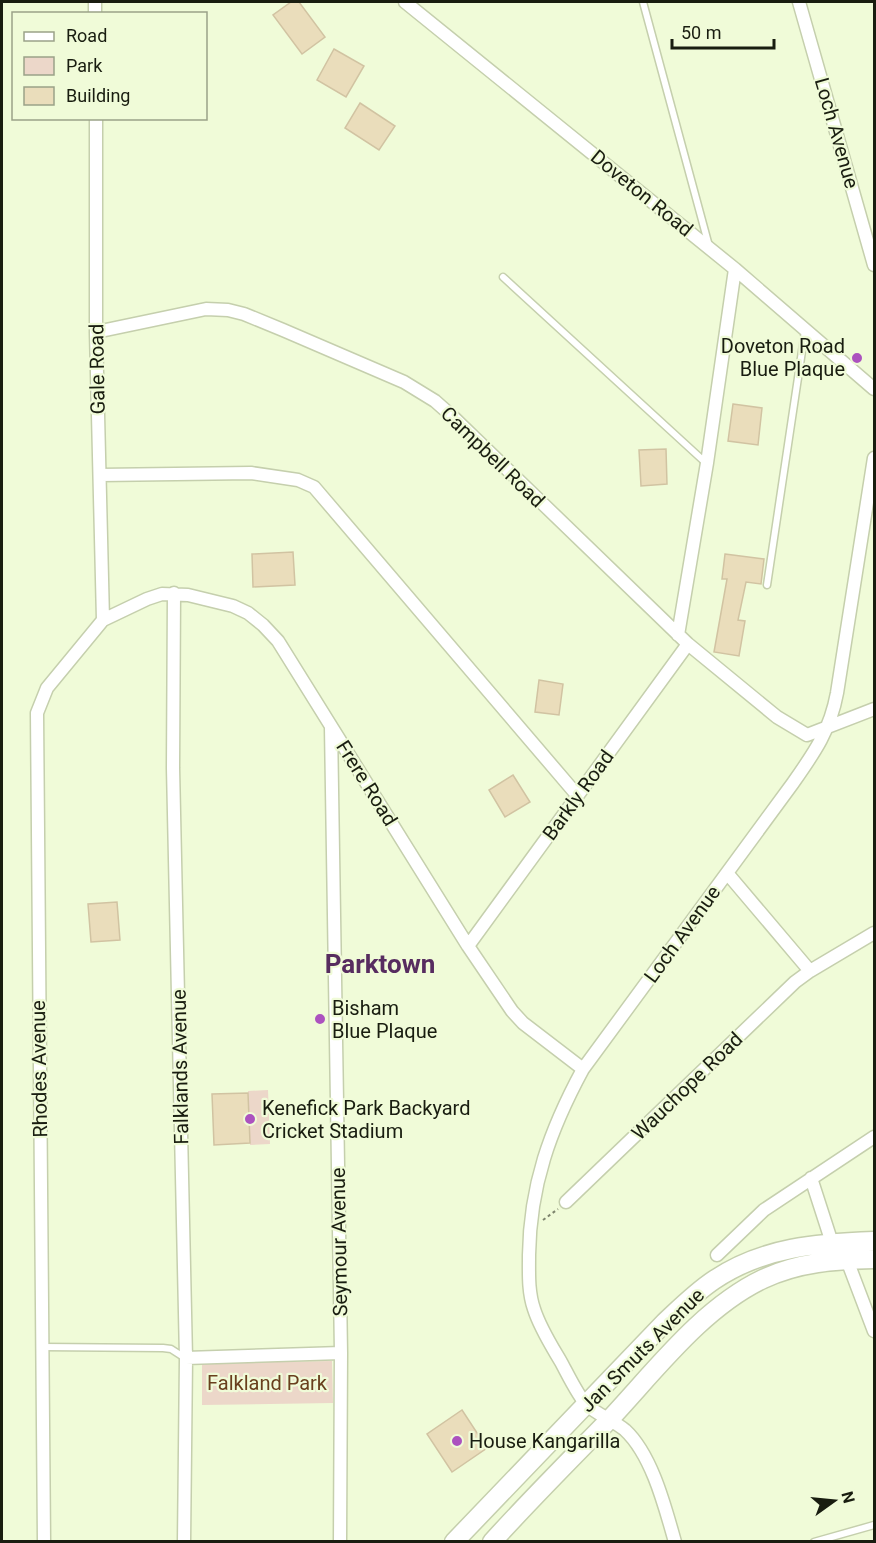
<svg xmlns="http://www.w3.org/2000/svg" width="876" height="1543" viewBox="0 0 876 1543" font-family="Roboto,sans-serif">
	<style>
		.green { fill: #ecd7c9 }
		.building { fill: #eaddbb; stroke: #d1c3a2; stroke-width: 1.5 }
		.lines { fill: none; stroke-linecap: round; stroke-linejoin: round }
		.service-casing { stroke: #c5cfad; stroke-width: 9 }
		.minor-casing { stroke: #c5cfad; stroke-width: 15 }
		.secondary-casing { stroke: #c5cfad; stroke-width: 21 }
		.path { stroke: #7d846d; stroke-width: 2; stroke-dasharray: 3 3; stroke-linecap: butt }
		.service { stroke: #fff; stroke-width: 6 }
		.minor { stroke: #fff; stroke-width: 12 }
		.secondary { stroke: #fff; stroke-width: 18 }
		.poi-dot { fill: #ac52bf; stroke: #f0fbd8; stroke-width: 2 }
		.labels { text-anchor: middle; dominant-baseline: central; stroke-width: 4.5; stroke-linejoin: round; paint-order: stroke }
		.street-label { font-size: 20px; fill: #191d10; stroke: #f0fbd8 }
		.poi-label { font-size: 20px; fill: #191d10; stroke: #f0fbd8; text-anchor: start }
		.park-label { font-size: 20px; fill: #693f1d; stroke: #f0fbd8 }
		.district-label { font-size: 26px; font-weight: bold; fill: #572c60; stroke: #f0fbd8 }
	</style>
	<rect width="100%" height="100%" fill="#f0fbd8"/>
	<path class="green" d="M268,1090L270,1144L250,1145V1129H233L232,1111L249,1110L248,1091Z
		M332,1361L333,1403L202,1405V1363Z"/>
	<path class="building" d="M291,2H299L325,37L302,54L273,15Z
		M334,49L364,66L346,97L317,80Z
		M360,103L395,126L379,150L345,128Z
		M733,404L762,408L758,445L728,441Z
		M666,449L667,484L641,486L639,450Z
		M293,552L295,585L253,587L252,554Z
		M725,554L764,559L761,584L746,582L738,620L745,621L739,656L714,652L727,579H722Z
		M539,680L563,684L559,715L535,712Z
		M513,775L530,802L505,817L489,790Z
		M117,902L120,940L91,942L88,904Z
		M248,1093L250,1143L214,1145L212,1094Z
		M462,1410L487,1448L452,1472L427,1434Z"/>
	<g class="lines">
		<g class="service-casing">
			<path id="service" d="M643,2L709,246
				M503,277L706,463
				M767,585L805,331
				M42,1347L163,1348L171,1349L185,1358
				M814,1542L874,1525"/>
		</g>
		<g class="minor-casing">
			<path id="minor" d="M95,2V14
				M405,2L735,269L874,389
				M799,2L874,265
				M96,118V332L103,620
				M96,332L206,309L228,310L244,314L283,330L404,382L435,401L453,417L688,644L777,717L807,735L874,709
				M100,475L251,473L298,480L314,487L577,795
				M174,593L173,768L186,1358L184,1542
				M678,635L707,463L735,269
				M331,727L341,1353L340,1542
				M727,873L810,971
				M468,946L688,644
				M811,1178L832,1243
				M566,1202L795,982L810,971L874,933
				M717,1255L764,1210L874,1137
				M847,1260L874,1331
				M186,1358L341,1353
				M44,1542L37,713L47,688L103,620L147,599L162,594L188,595L233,606L248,613L263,625L278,641L468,946L512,1011L523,1023L583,1069
				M675,1542C665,1507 652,1455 625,1430C613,1420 596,1414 587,1405C579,1398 567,1373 561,1362C551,1345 540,1328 534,1309C528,1292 529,1273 529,1255C530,1185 550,1130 583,1069L793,783C814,753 830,731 837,693L874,458"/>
		</g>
		<g class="secondary-casing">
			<path id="secondary" d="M454,1542L665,1322C681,1307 696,1292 714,1280C763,1247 818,1243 874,1241
				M492,1542C530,1500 570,1460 609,1420C655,1371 702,1308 763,1279C799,1262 835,1260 874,1259"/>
		</g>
		<path class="path" d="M543,1220L558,1209"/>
		<use href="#service" class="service"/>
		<use href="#minor" class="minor"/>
		<use href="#secondary" class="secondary"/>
	</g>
	<g class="poi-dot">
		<circle cx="857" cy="358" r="6"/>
		<circle cx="320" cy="1019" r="6"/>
		<circle cx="250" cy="1119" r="6"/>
		<circle cx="457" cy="1441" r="6"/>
	</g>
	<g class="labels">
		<g class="street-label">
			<text transform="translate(837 133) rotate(74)">Loch Avenue</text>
			<text transform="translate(642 193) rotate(39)">Doveton Road</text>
			<text transform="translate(97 369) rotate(-91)">Gale Road</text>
			<text transform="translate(493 457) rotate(44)">Campbell Road</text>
			<text transform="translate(367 783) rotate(58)">Frere Road</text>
			<text transform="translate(578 795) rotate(-54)">Barkly Road</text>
			<text transform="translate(682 934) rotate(-54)">Loch Avenue</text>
			<text transform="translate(180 1067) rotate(-91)">Falklands Avenue</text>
			<text transform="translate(39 1069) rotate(-91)">Rhodes Avenue</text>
			<text transform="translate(687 1086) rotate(-44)">Wauchope Road</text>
			<text transform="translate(339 1242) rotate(-91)">Seymour Avenue</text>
			<text transform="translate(642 1350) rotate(-45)">Jan Smuts Avenue</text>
		</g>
		<g class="poi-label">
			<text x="845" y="346" text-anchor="end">Doveton Road<tspan x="845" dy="23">Blue Plaque</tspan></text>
			<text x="332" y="1008">Bisham<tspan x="332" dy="23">Blue Plaque</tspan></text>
			<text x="262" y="1108">Kenefick Park Backyard<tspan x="262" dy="23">Cricket Stadium</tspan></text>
			<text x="469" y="1441">House Kangarilla</text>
		</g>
		<g class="park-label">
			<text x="267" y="1383">Falkland Park</text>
		</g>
		<g class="district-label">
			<text x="380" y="964">Parktown</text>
		</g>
	</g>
	<rect width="876" height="1543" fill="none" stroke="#191d10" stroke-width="6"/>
	<rect x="12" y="12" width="195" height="108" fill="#f0fbd8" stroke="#9aa288" stroke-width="1.5"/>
	<rect x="24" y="32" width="30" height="9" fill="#ffffff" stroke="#9aa288" stroke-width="1.5"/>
	<text x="66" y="42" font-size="18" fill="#191d10">Road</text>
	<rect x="24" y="57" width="30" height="18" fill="#ecd7c9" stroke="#9aa288" stroke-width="1.5"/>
	<text x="66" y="72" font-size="18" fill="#191d10">Park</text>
	<rect x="24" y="87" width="30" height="18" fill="#eaddbb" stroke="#9aa288" stroke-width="1.5"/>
	<text x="66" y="102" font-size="18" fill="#191d10">Building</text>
	<g transform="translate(834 1501) rotate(75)" stroke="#f0fbd8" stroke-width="4.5" paint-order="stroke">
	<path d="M0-4.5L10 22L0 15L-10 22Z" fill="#191d10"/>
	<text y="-9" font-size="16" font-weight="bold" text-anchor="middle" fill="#191d10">N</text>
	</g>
	<path d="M672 39v9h102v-9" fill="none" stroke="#191d10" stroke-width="3"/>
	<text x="681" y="39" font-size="18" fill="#191d10" stroke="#f0fbd8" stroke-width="4.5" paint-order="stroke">50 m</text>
</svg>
